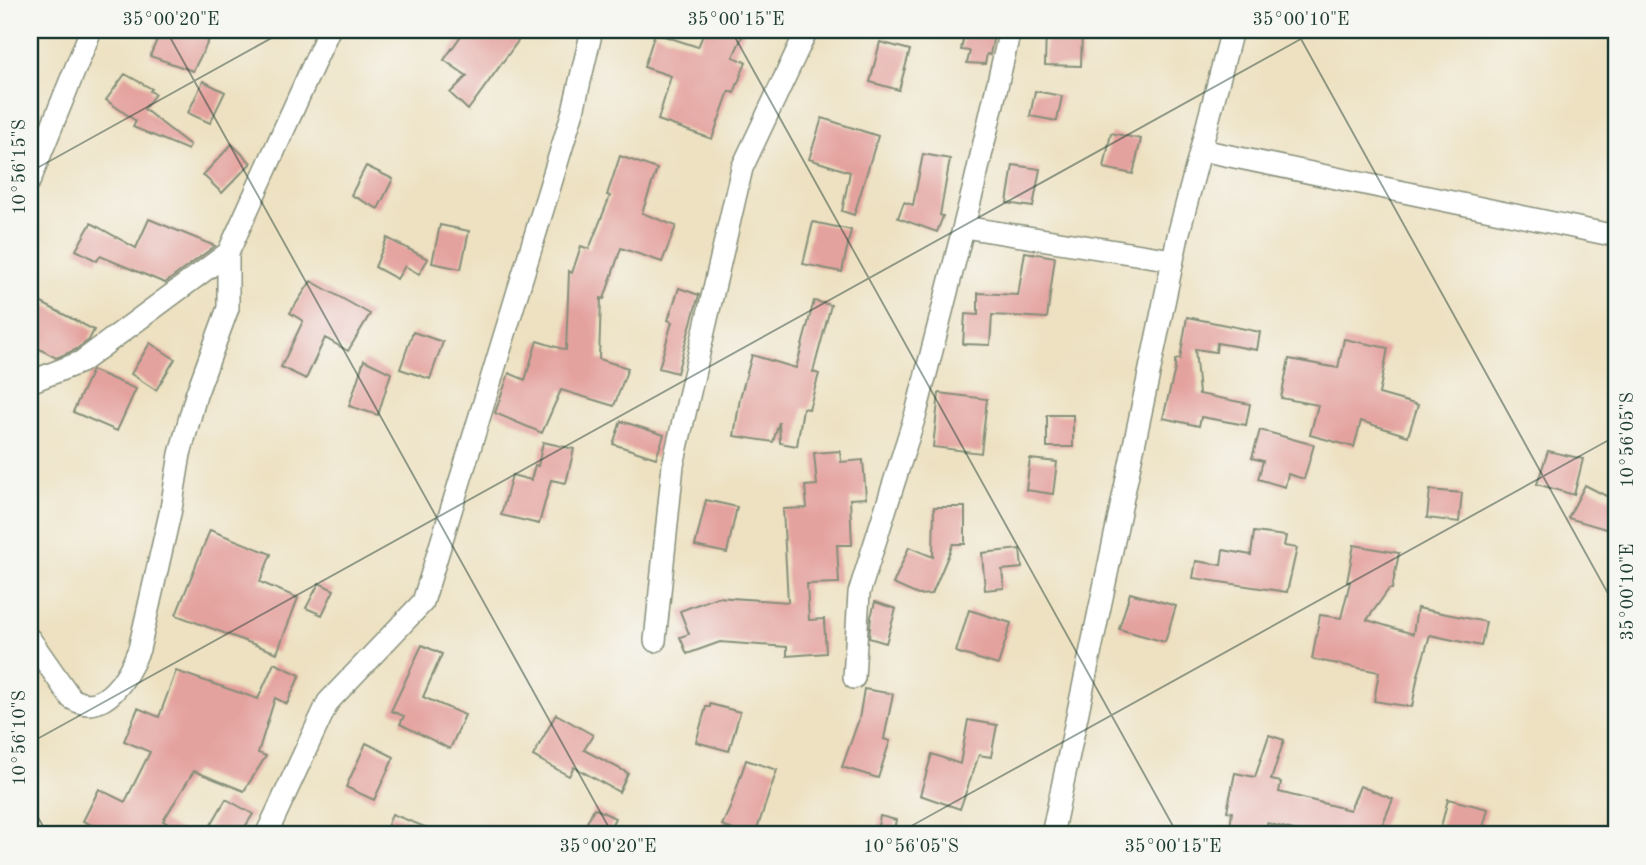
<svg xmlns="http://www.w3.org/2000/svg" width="1646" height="865" viewBox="0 0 1646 865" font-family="'Old Standard TT',serif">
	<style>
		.building { fill: #e4a29e }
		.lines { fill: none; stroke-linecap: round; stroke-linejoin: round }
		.minor-casing { stroke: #868f7a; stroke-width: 24 }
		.minor { stroke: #fff; stroke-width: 21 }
		.ticks { fill: none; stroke: #1f3d34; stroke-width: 2; stroke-opacity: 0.45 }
		.neatline { fill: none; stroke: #1f3d34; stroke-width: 2.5 }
		.ticks-label { font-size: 18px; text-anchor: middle; fill: #1f3d34 }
	</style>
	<rect width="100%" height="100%" fill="#f6f6f2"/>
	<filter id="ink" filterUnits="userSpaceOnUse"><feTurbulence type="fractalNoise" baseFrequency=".0143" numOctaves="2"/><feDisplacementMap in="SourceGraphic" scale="14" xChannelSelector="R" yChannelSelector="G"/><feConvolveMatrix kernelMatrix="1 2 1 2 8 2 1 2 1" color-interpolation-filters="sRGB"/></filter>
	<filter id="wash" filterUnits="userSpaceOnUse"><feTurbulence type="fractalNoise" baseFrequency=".00686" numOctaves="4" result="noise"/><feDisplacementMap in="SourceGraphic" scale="28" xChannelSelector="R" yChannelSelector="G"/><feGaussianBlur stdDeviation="1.57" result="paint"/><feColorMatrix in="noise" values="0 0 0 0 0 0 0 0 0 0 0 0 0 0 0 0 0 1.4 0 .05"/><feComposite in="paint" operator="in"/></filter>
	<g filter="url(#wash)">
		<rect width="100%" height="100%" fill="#ede1c1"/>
		<g id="blocks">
			<path class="building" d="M161,30H214L193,71L150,56Z
				M465,30H526L468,110L450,93L467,76L444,60Z
				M705,30H745L733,57L746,62L734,93L729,91L712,139L658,120L671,76L644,67L655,33L698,47Z
				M965,30H995L990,55L987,54L985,64L967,63L970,51L961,50Z
				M1046,30L1082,31L1081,66L1045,65Z
				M880,42L910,50L899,90L870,82Z
				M125,74L152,89L150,91L155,94L144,109L190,145L188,150L133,127L136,121L106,100Z
				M203,81L225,92L210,123L188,113Z
				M1035,91L1062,96L1057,121L1030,116Z
				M822,118L878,136L854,215L842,211L850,172L809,159Z
				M1111,133L1141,139L1133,174L1104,168Z
				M232,144L251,163L222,193L203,175Z
				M923,154L950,159L940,215L943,216L937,232L898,218L904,202L913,205Z
				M620,156L657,169L642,213L676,226L662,262L621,248L604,299L601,298L599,359L628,368L614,406L561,390L542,433L495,413L509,373L525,380L537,341L566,350L569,271L572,273L581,246L589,249L610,196L607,195Z
				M1013,165L1040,169L1033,207L1007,203Z
				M366,166L393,179L378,209L351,195Z
				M149,219L215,246L165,283L100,256L97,261L76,250L91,223L136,248Z
				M813,222L851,230L842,272L803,264Z
				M440,225L469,231L461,269L432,263Z
				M387,238L428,259L419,274L405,266L397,279L375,267Z
				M1025,252L1055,257L1047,318L992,315L990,345L963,344L965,314L978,315V293L1018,295Z
				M311,281L370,314L348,351L325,338L306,379L281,367L303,321L290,313Z
				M679,288L699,295L677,373L659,368L672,322L668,320Z
				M30,297L94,330L89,340L75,350L56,358L30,344Z
				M814,301L831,305L813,372L819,374L809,409L803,408L797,446L780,443L779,422L773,442L734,436L740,398L752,355L796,368Z
				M1187,317L1260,332L1257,350L1217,343L1216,352L1195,349L1199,394L1250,404L1246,425L1201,417L1199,426L1163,418L1175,369V360L1180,359Z
				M413,332L443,342L430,379L400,369Z
				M1344,339L1388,348L1379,394L1418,405L1408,436L1361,421L1354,447L1310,435L1318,405L1281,398L1289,359L1338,368Z
				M150,343L175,359L156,390L131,374Z
				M364,360L391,373L378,415L349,406Z
				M92,370L136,389L117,431L73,412Z
				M939,393L987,399L981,453L933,447Z
				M1047,415H1073V447H1047Z
				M621,421L664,435L656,458L613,444Z
				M1260,430L1314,445L1304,479L1288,474L1285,487L1258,479L1263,461L1252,458Z
				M543,442L574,449L566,483L551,480L539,524L501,515L512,475L531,480L535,465L538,466Z
				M840,451L841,462L863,460L866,498L850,499L852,545H837L839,583L807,584L809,620L824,619L826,653L787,656V647L720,642L687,654L680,637L689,634L680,611L717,597L788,602L783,509L807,508L805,486L817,485L814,453Z
				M1548,451L1583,459L1574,495L1537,484Z
				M1030,459L1057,462L1053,494L1026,490Z
				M1585,485L1616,501V532L1568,518Z
				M1430,490L1462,493L1459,522L1427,518Z
				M706,500L737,507L727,553L695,546Z
				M934,507H965V544H953L932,594L918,595L893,584L909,547L933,557Z
				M210,530L271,554L260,582L298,598L277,653L176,615Z
				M1254,532L1286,536L1284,546L1297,548L1287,592L1193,578L1196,561L1221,565L1223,550L1251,555Z
				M1354,545L1399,553L1392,589H1389L1367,620L1413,634L1417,608L1486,622L1481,646L1430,635L1418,675L1412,707L1374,701L1379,672L1312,659L1320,615L1341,618L1350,582H1347Z
				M1020,549L1022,568L1002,570L1004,588L985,590L982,553Z
				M319,583L334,590L322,615L306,608Z
				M1130,593L1176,606L1165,642L1119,629Z
				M875,602L896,609L886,643L869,638L871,617Z
				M969,610L1011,623L998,665L956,652Z
				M422,645L442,654L423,697L465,715L450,749L400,724L404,716L391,711Z
				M274,663L300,675L287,704L275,698L258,753L266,756L244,791L194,771L163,821L188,835H111L83,821L99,789L125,802L150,752L124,741L138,708L159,717L176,671L258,699Z
				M864,689L893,694L884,739L890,741L878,778L842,767L859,719Z
				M710,704L740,712L729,751L696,742L706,707H710Z
				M556,714L593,735L584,750L628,773L619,792L574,767L569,776L533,756Z
				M968,720L997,725L991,757L979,755L960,809L920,795L932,754L960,764Z
				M1269,735L1284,740L1271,780L1281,782L1279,792L1350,810L1360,786L1393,799L1378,835H1312L1267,823L1265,835H1229L1232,812L1227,811L1235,773L1255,777Z
				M366,743L394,757L374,800L346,787Z
				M746,760L777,770L755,835H743L722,825L730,808Z
				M226,799L253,814L240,835H205Z
				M1448,799L1488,809L1481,835L1441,827Z
				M594,808L615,818L607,835H581Z
				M392,814L443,834L442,835H384Z
				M880,816L896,820L893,835H876Z"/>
		</g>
	</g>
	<g filter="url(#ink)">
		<use href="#blocks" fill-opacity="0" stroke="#868f7a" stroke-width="2"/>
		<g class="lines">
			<g class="minor-casing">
				<path id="minor" d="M1201,150L1616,236
					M30,180L91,30
					M964,227L1173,260
					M30,382L81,362L228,253L329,30
					M30,639L71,698C104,720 129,675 139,649L171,509L180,454L196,395L228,308V253
					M655,641L673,465L742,168L807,30
					M854,678L859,593L916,413L974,186L1010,30
					M266,835L328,702L423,602L573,111L592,30
					M1052,835L1178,236L1232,30"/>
			</g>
			<use href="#minor" class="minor"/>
		</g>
	</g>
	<path class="ticks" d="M166,30L613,835M731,30L1178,835M1296,30L1616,608M30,172L286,30M30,743L1317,30M30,803L48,835M895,835L1616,436"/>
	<rect width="1646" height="865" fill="none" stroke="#f6f6f2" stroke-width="77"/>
	<rect x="38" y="38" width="1570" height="788" class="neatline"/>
	<g class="ticks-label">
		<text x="171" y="25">35°00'20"E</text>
		<text x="736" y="25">35°00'15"E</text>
		<text x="1301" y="25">35°00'10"E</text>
		<text transform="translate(19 167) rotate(-90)" y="6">10°56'15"S</text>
		<text transform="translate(1627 440) rotate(-90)" y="6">10°56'05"S</text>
		<text transform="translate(1627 592) rotate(-90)" y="6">35°00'10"E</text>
		<text transform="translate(19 738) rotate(-90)" y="6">10°56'10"S</text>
		<text x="608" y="852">35°00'20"E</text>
		<text x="911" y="852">10°56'05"S</text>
		<text x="1173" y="852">35°00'15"E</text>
	</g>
</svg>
